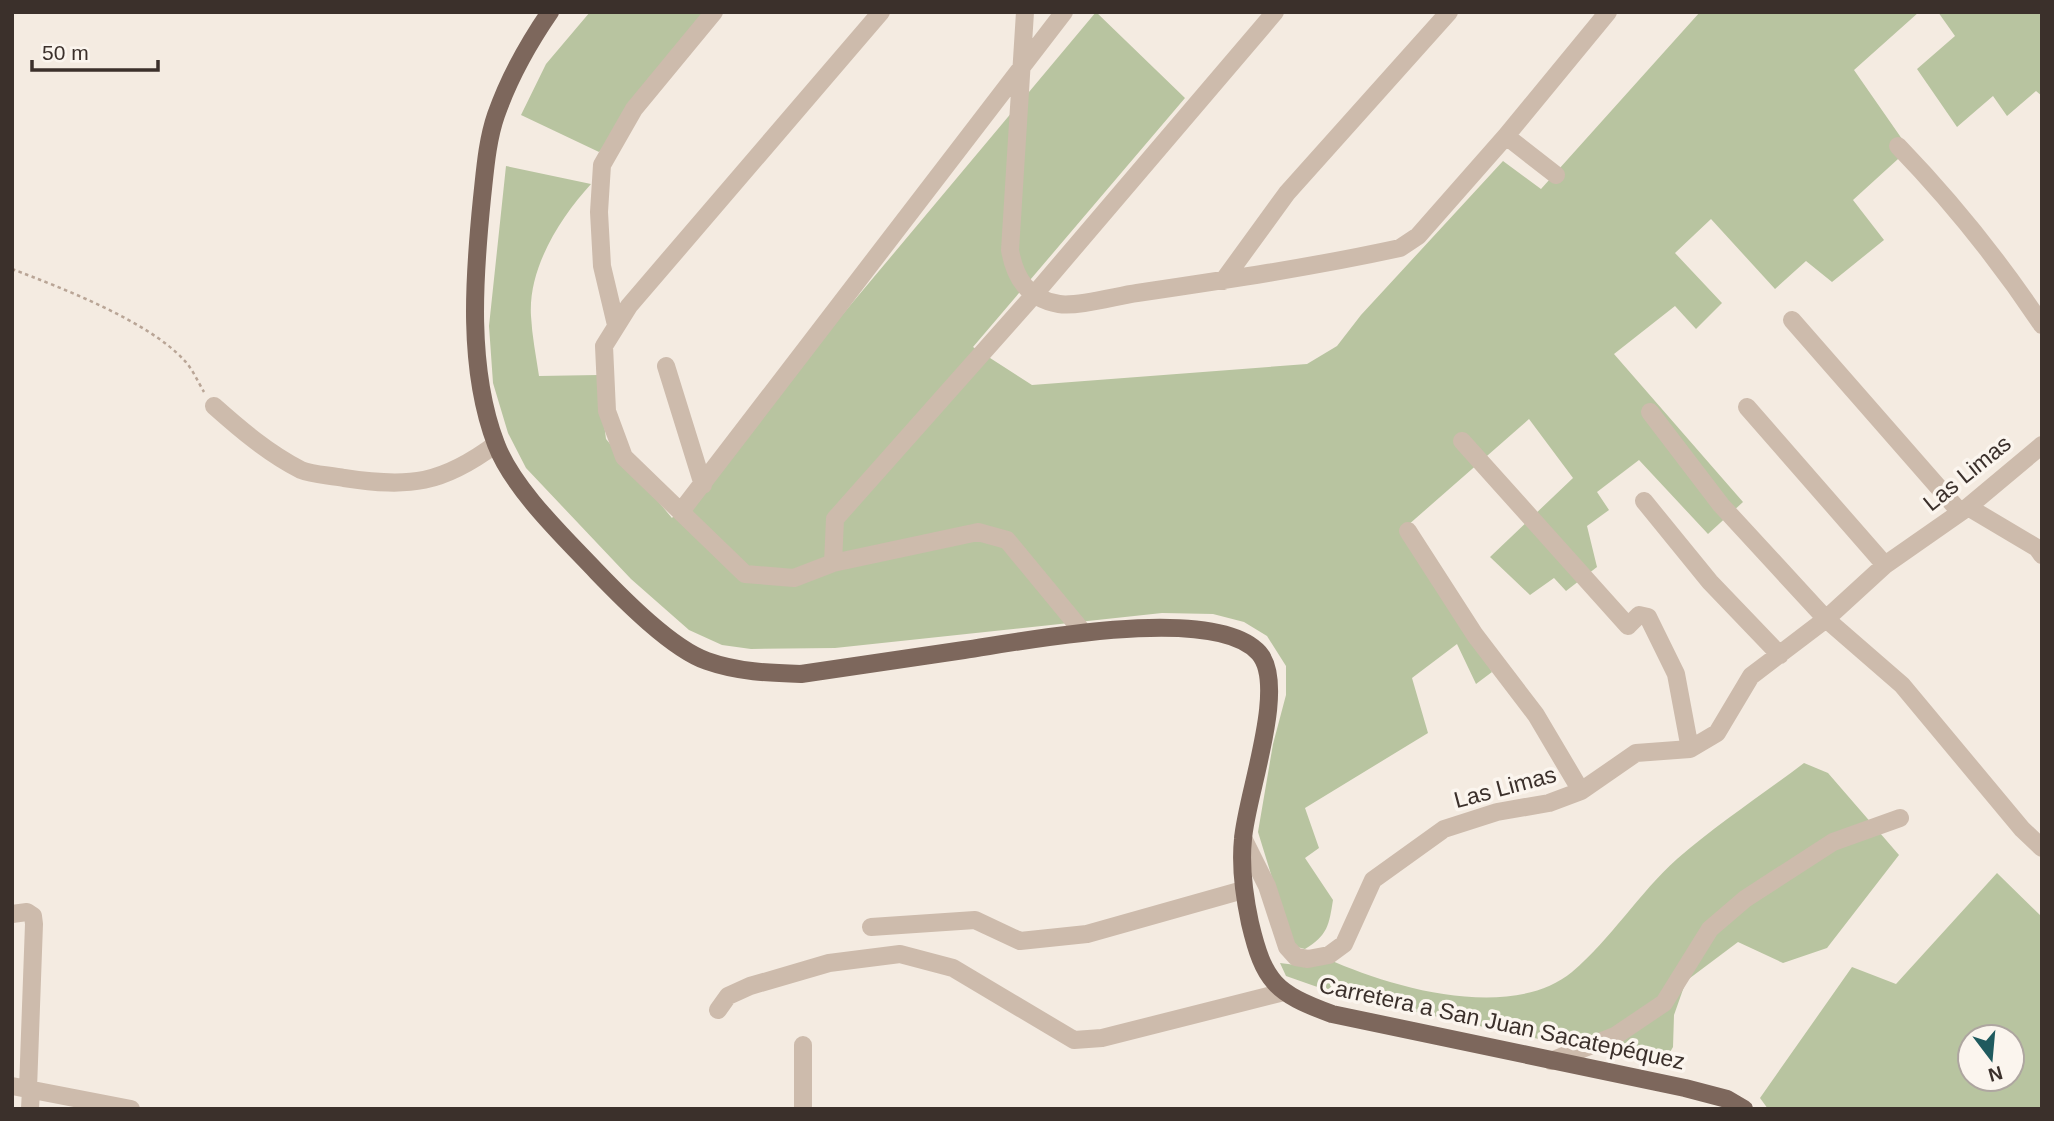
<svg xmlns="http://www.w3.org/2000/svg" width="2054" height="1121" viewBox="0 0 2054 1121" font-family="Helvetica,sans-serif">
	<style>
		.green { fill: #b8c4a0; fill-rule: evenodd }
		.lines { fill: none; stroke-linecap: round; stroke-linejoin: round }
		.path { stroke: #b9a596; stroke-width: 2.5; stroke-dasharray: 3.5 3.5; stroke-linecap: butt }
		.minor { stroke: #cdbbac; stroke-width: 18 }
		.major { stroke: #7d675c; stroke-width: 18 }
		.labels { text-anchor: middle; dominant-baseline: central; stroke-width: 7; stroke-linejoin: round; paint-order: stroke }
		.street-label { font-size: 23px; fill: #3b302b; stroke: #fbf5ee }
	</style>
	<rect width="100%" height="100%" fill="#f4ebe1"/>
	<path class="green" d="M590,12H718L599,152L521,115L546,64Z
		M1096,12L1185,98L973,347L1032,385L1307,364L1337,346L1361,315L1503,161L1541,189L1700,12H1919L1854,70L1909,149L1853,200L1884,240L1832,282L1806,261L1775,289L1711,219L1675,253L1722,303L1696,329L1675,306L1614,354L1743,502L1708,534L1639,460L1597,492L1609,510L1587,526L1597,567L1566,591L1554,578L1530,595L1490,557L1573,478L1529,419L1407,526L1492,672L1476,684L1457,644L1412,678L1428,733L1305,808L1319,848L1305,858L1333,900C1329,925 1328,935 1305,949L1293,946L1258,832L1273,744L1286,695V666L1267,636L1244,622L1213,614L1162,613L835,648L751,649L722,645L689,630L631,579L526,468L508,433L493,383L489,326L506,166L591,184C560,218 528,268 531,316C532,336 536,356 539,376L598,375L606,439L672,518Z
		M1938,12H2042V96L2036,91L2007,116L1993,96L1957,127L1917,69L1955,36Z
		M1804,763L1828,773L1899,855L1827,948L1783,963L1738,942L1686,981L1674,1015L1673,1047L1662,1066L1343,996L1286,976L1280,963L1312,967L1328,959C1392,988 1511,1022 1572,972C1611,939 1639,893 1677,859C1716,825 1762,795 1804,763Z
		M1997,873L2042,917V1109H1768L1760,1098L1852,967L1896,984ZM1970,1037H2012V1079H1970Z"/>
	<g class="lines">
		<path class="path" d="M12,269C62,288 148,321 184,360C192,368 198,382 204,392"/>
		<path class="minor" d="M881,12L629,306L604,346L607,411L624,457L745,574L794,578L833,563L978,532L1007,540L1083,632
			M1025,12L1010,250C1015,279 1028,299 1059,304C1078,307 1116,296 1137,293C1225,280 1313,267 1400,248L1418,236L1506,136L1608,12
			M1506,136L1556,175
			M1898,146C1953,203 1998,259 2042,325
			M1223,281L1287,193L1449,12
			M1792,320L1960,512
			M616,325L602,266L599,212L602,165L634,109L714,12
			M666,366L703,485
			M214,406C241,430 268,453 301,470C313,475 330,475 344,478C410,488 442,484 496,444
			M1747,407L1885,565
			M1650,412L1721,505L1826,619L1902,685L2022,829L2042,848
			M1462,441L1628,626L1639,615L1648,617L1676,674L1690,749
			M1644,501L1710,582L1780,655
			M1968,507L2037,548L2042,555
			M682,510L1064,12
			M1408,531L1475,635L1536,715L1581,791
			M833,563L835,519L1033,296L1275,12
			M1243,838L1267,886L1287,947L1296,957L1308,959L1329,955L1344,944L1373,880L1444,829L1497,812L1549,803L1581,791L1636,753L1690,749L1717,733L1751,676L1826,619L1885,565L1968,507L2042,445
			M12,914L27,912L33,916L34,924L28,1089
			M871,927L975,920L1020,941L1087,934L1243,890
			M718,1010L728,996L750,986L829,963L900,954L953,968L1074,1040L1102,1038L1284,992
			M803,1045V1109
			M1551,1061L1615,1036L1664,1003L1710,929L1745,899L1833,842L1900,818
			M12,1086L131,1109
			M30,1109L31,1089"/>
		<path class="major" d="M550,12C528,44 509,78 496,115C487,141 485,171 482,198C474,277 467,368 496,444C513,489 564,537 597,572C623,599 672,649 707,661C738,672 769,673 801,674C855,666 909,658 964,650C1025,641 1215,603 1259,653C1288,686 1246,796 1243,839C1240,867 1244,895 1250,923C1264,982 1275,993 1332,1014L1685,1088L1727,1099L1744,1109"/>
	</g>
	<g class="labels">
		<g class="street-label">
			<text transform="translate(1967 473) rotate(-39)">Las Limas</text>
			<text transform="translate(1505 787) rotate(-15)">Las Limas</text>
			<text transform="translate(1502 1023) rotate(12)">Carretera a San Juan Sacatepéquez</text>
		</g>
	</g>
	<rect width="2054" height="1121" fill="none" stroke="#3b302b" stroke-width="28"/>
	<g transform="translate(1991 1058) rotate(164)"><circle r="33" fill="#fbf5ee" stroke="#aea6a0" stroke-width="2"/>
	<path d="M0-5L12 26L0 18L-12 26Z" fill="#1f5a5e"/>
	<text y="-10" font-size="19" font-weight="bold" text-anchor="middle" fill="#3b302b">N</text>
	</g>
	<path d="M32 60v10h126v-10" fill="none" stroke="#3b302b" stroke-width="3.5"/>
	<text x="42" y="60" font-size="21" fill="#3b302b" stroke="#fbf5ee" stroke-width="5" paint-order="stroke">50 m</text>
</svg>
